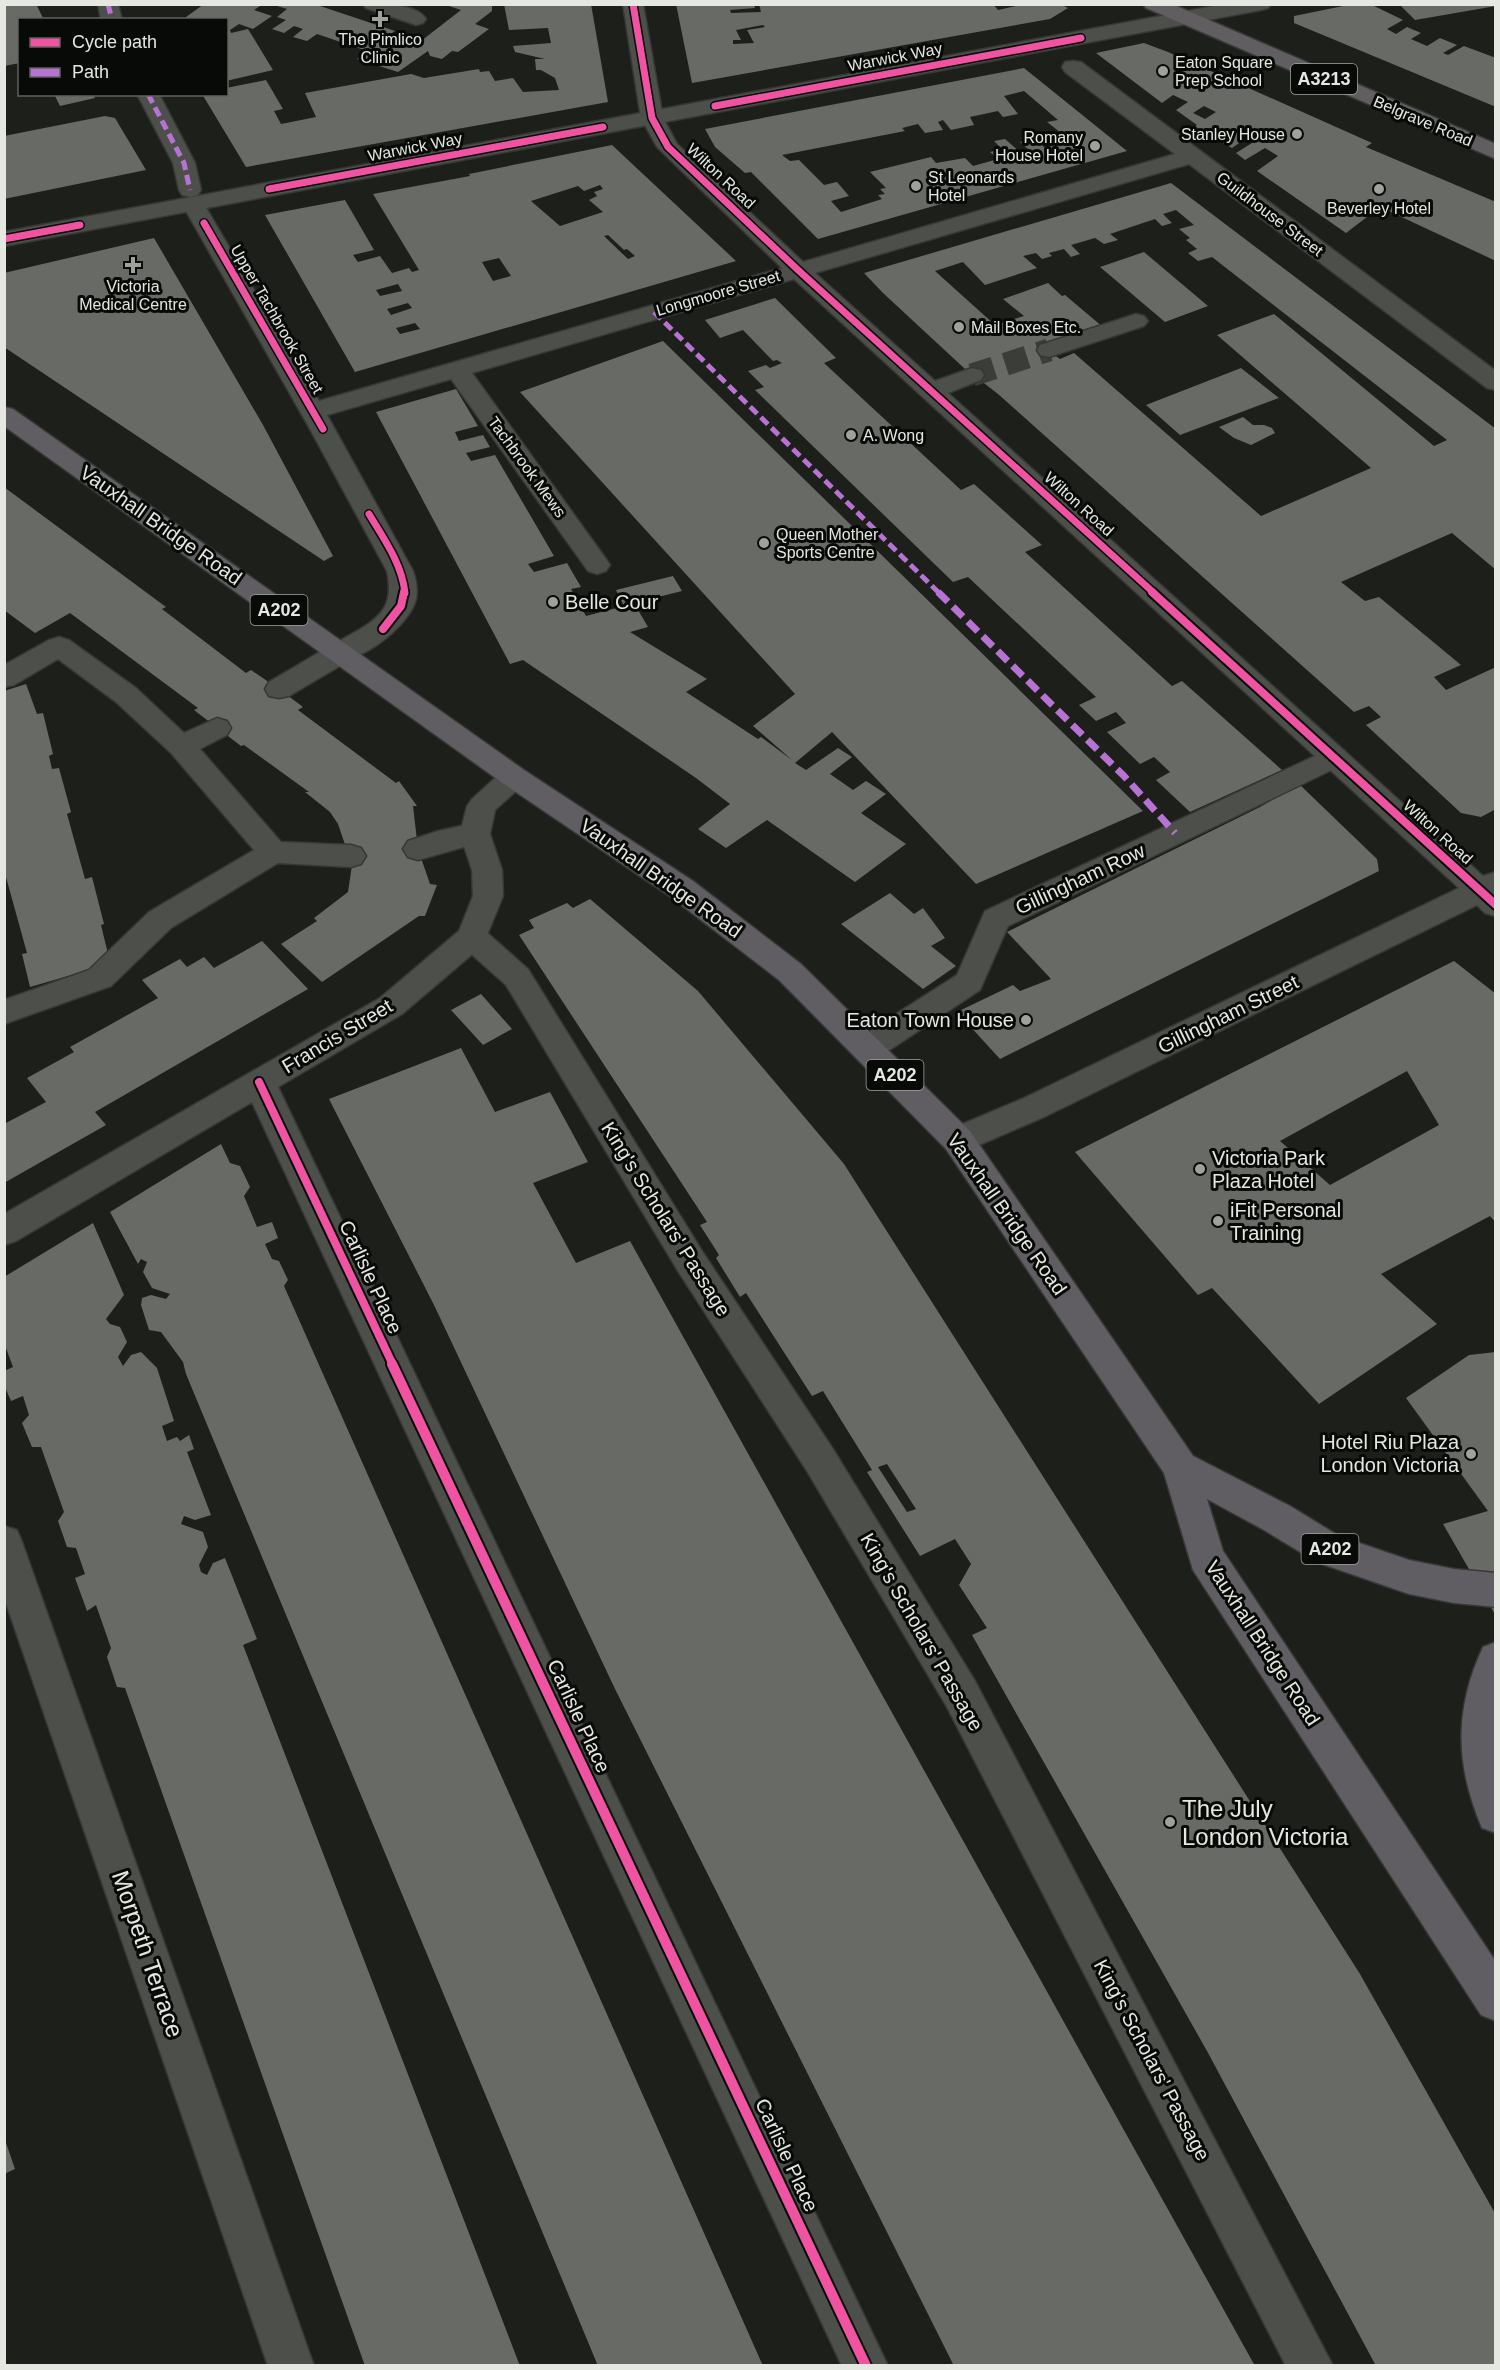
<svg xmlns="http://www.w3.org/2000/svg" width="1500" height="2370" viewBox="0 0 1500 2370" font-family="Helvetica,sans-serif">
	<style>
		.building { fill: #686a66; fill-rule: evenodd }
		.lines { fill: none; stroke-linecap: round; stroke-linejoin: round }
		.minor-tunnel { stroke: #3b3d38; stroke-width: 23; stroke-dasharray: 23 12; stroke-linecap: butt }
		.service-casing { stroke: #373835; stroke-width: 3 }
		.pedestrian-casing { stroke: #373835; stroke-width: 3 }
		.minor-casing { stroke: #373835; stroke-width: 3 }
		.tertiary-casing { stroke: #373835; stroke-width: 3 }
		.primary-casing { stroke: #373835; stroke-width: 3 }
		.trunk-casing { stroke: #373835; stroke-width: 3 }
		.service { fill: #4d4f4b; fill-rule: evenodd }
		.pedestrian { fill: #4d4f4b; fill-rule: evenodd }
		.minor { fill: #4d4f4b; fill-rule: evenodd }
		.tertiary { fill: #4d4f4b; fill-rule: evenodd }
		.primary { fill: #605e61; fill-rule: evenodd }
		.trunk { fill: #605e62; fill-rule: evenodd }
		.quiet-far1 { stroke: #b673d3; stroke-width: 5; stroke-dasharray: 10 5; stroke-linecap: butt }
		.quiet { stroke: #b673d3; stroke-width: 7; stroke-dasharray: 14 7; stroke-linecap: butt }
		.cycleway-far2-casing { stroke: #080a07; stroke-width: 10 }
		.cycleway-far1-casing { stroke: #080a07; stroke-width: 12 }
		.cycleway-casing { stroke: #080a07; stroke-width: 14 }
		.cycleway-far2 { stroke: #f153a3; stroke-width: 7 }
		.cycleway-far1 { stroke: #f153a3; stroke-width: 8 }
		.cycleway { stroke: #f153a3; stroke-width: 10 }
		.poi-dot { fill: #9fa19b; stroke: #080a07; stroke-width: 2 }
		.labels { text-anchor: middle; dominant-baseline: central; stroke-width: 6; stroke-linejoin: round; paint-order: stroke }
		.far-poi-label { font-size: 16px; fill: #e5e7e1; stroke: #080a07; text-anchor: start }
		.far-street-label { font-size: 16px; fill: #e5e7e1; stroke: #080a07 }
		.shield { fill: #080a07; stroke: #a3a5a0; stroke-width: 1.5 }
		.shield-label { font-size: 18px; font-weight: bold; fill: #e5e7e1 }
		.street-label { font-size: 20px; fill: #e5e7e1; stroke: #080a07 }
		.poi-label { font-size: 20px; fill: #e5e7e1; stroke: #080a07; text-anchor: start }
		.near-poi-label { font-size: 24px; fill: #e5e7e1; stroke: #080a07; text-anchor: start }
		.near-street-label { font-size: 24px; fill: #e5e7e1; stroke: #080a07 }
	</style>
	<rect width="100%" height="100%" fill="#1d1f1a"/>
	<path class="building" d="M4,4H36L44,20H20V63L4,66Z
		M204,4H263L254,10L272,16L253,29L239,24L230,30L231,33L248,29L273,70L226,81V20H182Z
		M443,4L492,5V11L475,24L489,29L458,52L452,51L442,59L430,56L428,51L398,72L357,59L367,51L317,34L307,41L293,37L303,29L294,26L284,33L272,29L286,20L277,17L287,9L274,5H317L395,31L389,35L407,41L412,38L421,41L461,10Z
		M504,4H591L608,102L246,167L202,94H226V88L266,80L283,109L274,111L281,124L316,117L305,93L411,74L424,78L479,69L480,72L489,71L495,81L513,78L523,92L559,90L555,78L541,70H536L535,59H545L515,52L513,46L551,43L548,28L509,30Z
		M676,4H754L755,8L730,10L731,13L761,12L759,4H993L998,10L1016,6L1012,4H1060L1068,8L1050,19L692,83ZM763,25L765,27L747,30L754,43L733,44V40H741L736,30Z
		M1353,4H1370L1403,20L1387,29L1396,34L1407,27L1421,33L1411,39L1427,46L1440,38L1457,45L1443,53L1448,55L1464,46L1496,58V107L1294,23V16Z
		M1399,4H1496V6L1415,20Z
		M1144,43L1168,52L1372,143L1366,147L1496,202V261L1380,207L1346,233L1257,171L1278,156L1265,148L1245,160L1236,153L1263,136L1255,132L1232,148L1194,127L1197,125L1176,110L1188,102L1173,95L1162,103L1096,53ZM1204,106L1216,112L1205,119L1193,113Z
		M1024,68L1127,151L818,239L751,172L745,173L715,147L705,129ZM1024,91L1058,120L1047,122L1070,140L1044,147L1035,138L1020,142L1029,150L1020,152L1005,139L994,141L1002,149L990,152L998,159L973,166L965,158L936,163L931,157L870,172L886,188L880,189L885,194L878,195L882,199L841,212L831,201L849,196L837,182L824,185L799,160L790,161L782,155L905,131L902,128L918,124L925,133L943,130L938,122L943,120L951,130L974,125L970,117L998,111L1003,117L1018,114L1004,96Z
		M54,94H93L95,98L60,106Z
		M105,116L115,118L146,170L4,199V136Z
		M612,145L736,261L355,372L265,215L345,200L374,250L353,255L358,262L380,256L392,273L409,268L412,272L419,270L373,194L470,176L469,174ZM600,185L603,189L594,192L597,196L589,200L603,212L560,226L531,201L578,186L584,191ZM608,235L624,250L627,249L635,256L628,259L604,236ZM499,258L511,276L493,281L482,262ZM398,284L402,291L380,296L376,290ZM408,303L412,308L391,315L387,309ZM415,323L420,329L400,334L396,328Z
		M1171,183L1496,429V570L1452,533L1341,582L1365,601L1379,597L1461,665L1434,677L1446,690L1496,667V809L1481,817L1461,813L1366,725L1381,717L1369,706L1354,712L998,394L980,380L978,381L883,293L864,273ZM1176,210L1194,225L1179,229L1190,238L1186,240L1197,249L1188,253L1198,261L1212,257L1447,440L1434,446L1274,314L1217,335L1371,468L1261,516L1074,353L1060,359L1053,354L1104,328L1065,295L1062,296L1048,283L1003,299L1024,316L995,325L935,271L963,262L985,285L1037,268L1023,256L1036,253L1042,259L1052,256L1049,253L1064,249L1071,257L1080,254L1071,245L1095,238L1104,244L1118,240L1110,234L1155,219L1162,226L1172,223L1163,214Z
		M154,238L263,425L333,556L324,561L4,347V273Z
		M1144,252L1208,306L1165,322L1100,267Z
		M775,298L836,358L824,363L961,490L974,484L1042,545L1025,552L1172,686L1182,681L1282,770L1190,812L1156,780L1170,772L1154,757L1140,764L1107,732L1126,723L1116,712L1096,721L1079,705L1096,697L968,577L953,582L755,390L764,387L748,371L766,365L770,368L782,363L777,360L773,361L743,330L720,338L705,320Z
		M663,341L1143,811L976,884L832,732L795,763L806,770L838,748L852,757L830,774L853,790L866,781L886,794L861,813L906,844L855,882L767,820L726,848L698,829L730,804L696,778L523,660L510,664L376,412L456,389L478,426L455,432L459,441L483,435L490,447L466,453L471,461L495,455L554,556L528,564L534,572L567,563L581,587L571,589L586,616L624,606L616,590L673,576L682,591L634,603L648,627L630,632L707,679L686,692L758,739L761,737L792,760L753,726L795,694L520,392Z
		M1241,368L1279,398L1180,435L1146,405Z
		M1243,417L1253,425H1264L1272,428L1275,433L1251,445L1234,438L1219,427Z
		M4,487L166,607L162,609L246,673L251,670L279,689L303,707L298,710L396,783L399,781L417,806H413L418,849L430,884L437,885L425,916H419L322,982L281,944L317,921L314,918L348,892L352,865L338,824L330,812L305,792H309L244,745L241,746L194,710L198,708L70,613L35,633L4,610Z
		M26,684L37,714L43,713L53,754L49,756L52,769L59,768L71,812L67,814L85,879L92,877L104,924L101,925L109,958L89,970L30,987L22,954L27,953L4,870V691Z
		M1299,784L1377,859L1379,871L1000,1059L957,1012L1013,985L1020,991L1051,979L1007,932L1260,807Z
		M890,893L914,914L923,908L945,938L931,946L956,966L923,989L841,924Z
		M590,899L698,991L844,1164L1360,1974L1496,2215V2366H1376L1207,2051L972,1635L987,1628L959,1585L971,1564L955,1539L920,1556L867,1472L872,1470L823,1391L812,1396L746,1293L740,1297L716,1258L719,1255L700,1225L707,1222L519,935L534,928L529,920L567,903L573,908ZM887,1464L916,1509L907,1512L878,1467Z
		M262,941L308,989L95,1112L106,1125L4,1183V1124L46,1102L27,1078L74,1052L70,1047L158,998L142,980L180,959L187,967L204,957L214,968Z
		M1454,961L1496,994V1223L1490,1216L1381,1274L1437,1324L1319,1404L1212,1288L1198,1295L1075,1152ZM1407,1071L1439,1125L1330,1185L1280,1141Z
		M481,994L512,1029L483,1045L451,1010Z
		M461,1048L495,1112L550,1092L588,1162L533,1183L576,1263L630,1241L1255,2366H954L615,1689L434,1305L329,1099Z
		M221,1144L230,1163L240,1166L250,1187L244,1196L257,1227L272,1222L278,1238L265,1244L272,1259L279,1261L288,1280L284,1286L763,2366H598L186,1374L183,1362L161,1332L149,1330L141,1305L142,1298L151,1295L166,1299L170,1294L152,1288L143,1272L147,1262L141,1259L138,1264L110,1212Z
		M93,1223L124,1295L106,1319L110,1324L120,1327L127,1342L118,1357L123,1366L131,1355L141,1352L157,1368L174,1421L162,1426L167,1441L177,1437L180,1441L189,1435L194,1449L187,1452L211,1515L195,1520L184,1516L181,1524L203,1532L208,1547L199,1565L201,1572L207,1575L213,1563L225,1558L257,1639L243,1645L520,2366H365L125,1688L117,1687L107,1657L111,1648L96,1605L87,1611L75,1578L85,1574L76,1548L67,1547L58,1521L64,1512L41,1447H32L22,1423L29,1415L23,1396L11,1401L4,1385V1371L13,1367L4,1343V1277Z
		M1496,1352V1616L1443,1524L1488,1511L1406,1398L1469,1355Z
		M4,2137L15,2169L4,2174Z"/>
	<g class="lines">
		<path class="minor-tunnel" d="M972,375L1049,350"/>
		<g class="service-casing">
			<path id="service" d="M59,637L69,640L136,688L184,733L217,718L227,721L231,728L227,735L200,749L281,842L351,845L361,848L366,856L361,864L351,867L278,863L171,928L111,986L4,1024V1000L89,970L149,912L254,850L171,753L116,702L58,659L14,685L4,687V665L49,640Z
				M340,644L350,646L354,653L350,660L289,696L279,698L269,696L265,689L269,682L330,646Z
				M1334,747L1344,750L1348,757L1344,764L1008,926L980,990L879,1057L868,1060L857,1057L852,1048L857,1039L957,975L985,911Z
				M475,823L485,827L490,834L485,841L418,860L408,857L403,849L408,841L438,831Z
				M472,926L483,929L528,969L702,1251L833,1449L975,1681L1333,2366H1286L947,1707L807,1471L678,1271L506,985L461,945L457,937L461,929Z"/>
		</g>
		<g class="pedestrian-casing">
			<path id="pedestrian" d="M98,4H118L122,20H101Z
				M137,94H159L195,163L201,190L198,195L190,197L182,195L179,190L173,163Z"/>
		</g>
		<g class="minor-casing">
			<path id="minor" d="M363,4C380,4 416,3 426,19L423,23L416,25L366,8Z
				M623,4H643L663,118L677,144L803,262L1175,154L1065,72L1062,67L1065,62L1073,61L1081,62L1496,371V390L1487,388L1189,164L815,273L935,381L972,368L981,370L984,375L981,380L948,393L1483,876L1496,872V916L1485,913L1477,905L1046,1116L970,1149L958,1153L946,1149L942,1140L946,1131L1024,1098L1459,888L794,279L472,373L606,559L610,565L606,571L597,574L588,571L451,379L327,415L413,571C416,580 418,589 416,599C410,626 357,667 330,660L326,653C332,644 340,641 348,636C379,619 395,608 387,571L310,429L182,204L185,199L193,197L201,199L319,401L782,268L657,147L641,118Z
				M1136,314L1144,316L1148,321L1144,326L1049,357L1040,355L1037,350L1040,345Z
				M514,767L524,770L528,777L524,784L495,810L490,834L502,870L503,896L483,945L402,1014L278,1087L888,2366H842L252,1102L16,1241L4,1245V1214L380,998L459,931L473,896L472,870L460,834L467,806L472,799L504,770Z
				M4,1526L17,1530L22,1542L314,2366H268L4,1597Z"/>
		</g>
		<g class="tertiary-casing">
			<path id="tertiary" d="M1225,4H1271L1268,8L1261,10L4,246V232Z"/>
		</g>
		<g class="primary-casing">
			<path id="primary" d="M1143,4H1172L1496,144V159L1146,8Z"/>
		</g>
		<g class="trunk-casing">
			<path id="trunk" d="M4,407L13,409L524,770L693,881L801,964L970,1131L1193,1456L1290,1506L1339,1536L1409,1560L1454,1569L1496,1573V1607L1454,1603L1409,1594L1328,1566L1315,1561L1264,1530L1207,1499L1223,1551L1496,1962V2021L1481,2015L1193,1570L1164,1473L946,1149L779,980L671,897L504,784L4,426Z
				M1496,1642V1833L1482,1828C1455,1764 1454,1710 1483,1647Z"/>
		</g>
		<use href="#service" class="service"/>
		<use href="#pedestrian" class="pedestrian"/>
		<use href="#minor" class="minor"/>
		<use href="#tertiary" class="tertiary"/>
		<use href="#primary" class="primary"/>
		<use href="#trunk" class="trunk"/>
		<path class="quiet-far1" d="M108,4L112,20
			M148,94L184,163L190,190
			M654,312L939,593"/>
		<path class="quiet" d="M938,592L1124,776L1175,833"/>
		<g class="cycleway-far2-casing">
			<path id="cycleway-far2" d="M633,4L652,118L668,147L798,270L1154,593
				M715,106L1081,38
				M269,189L603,127
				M204,223L323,429
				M4,239L80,225
				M369,514C384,539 402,564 405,593"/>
		</g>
		<g class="cycleway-far1-casing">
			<path id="cycleway-far1" d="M1152,592L1496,905
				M383,629L401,606L404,592
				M259,1082L393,1365"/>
		</g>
		<g class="cycleway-casing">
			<path id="cycleway" d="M392,1364L866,2366"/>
		</g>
		<use href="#cycleway-far2" class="cycleway-far2"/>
		<use href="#cycleway-far1" class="cycleway-far1"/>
		<use href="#cycleway" class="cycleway"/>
	</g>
	<g class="poi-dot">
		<path d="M377 10h6v6h6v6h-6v6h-6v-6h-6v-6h6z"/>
		<circle cx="1163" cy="71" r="6"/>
		<circle cx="1297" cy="134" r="6"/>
		<circle cx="1095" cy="146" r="6"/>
		<circle cx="916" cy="186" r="6"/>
		<circle cx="1379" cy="189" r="6"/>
		<path d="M130 256h6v6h6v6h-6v6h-6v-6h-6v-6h6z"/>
		<circle cx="959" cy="327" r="6"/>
		<circle cx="851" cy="435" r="6"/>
		<circle cx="764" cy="543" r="6"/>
		<circle cx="553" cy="602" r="6"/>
		<circle cx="1026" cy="1020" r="6"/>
		<circle cx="1200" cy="1169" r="6"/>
		<circle cx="1218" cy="1221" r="6"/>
		<circle cx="1471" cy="1454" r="6"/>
		<circle cx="1170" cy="1822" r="6"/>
	</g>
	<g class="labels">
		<g class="far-poi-label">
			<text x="380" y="39" text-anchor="middle">The Pimlico<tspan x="380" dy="18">Clinic</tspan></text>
			<text x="1175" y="62">Eaton Square<tspan x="1175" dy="18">Prep School</tspan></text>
			<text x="1285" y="134" text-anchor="end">Stanley House</text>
			<text x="1083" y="137" text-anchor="end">Romany<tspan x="1083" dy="18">House Hotel</tspan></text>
			<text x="928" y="177">St Leonards<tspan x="928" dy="18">Hotel</tspan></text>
			<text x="1379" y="208" text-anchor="middle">Beverley Hotel</text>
			<text x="133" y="286" text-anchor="middle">Victoria<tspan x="133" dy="18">Medical Centre</tspan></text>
			<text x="971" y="327">Mail Boxes Etc.</text>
			<text x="863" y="435">A. Wong</text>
			<text x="776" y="534">Queen Mother<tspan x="776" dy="18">Sports Centre</tspan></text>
		</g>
		<g class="far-street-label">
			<text transform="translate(895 57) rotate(-11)">Warwick Way</text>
			<text transform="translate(1423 121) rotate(23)">Belgrave Road</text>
			<text transform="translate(415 147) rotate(-11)">Warwick Way</text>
			<text transform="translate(721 176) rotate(43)">Wilton Road</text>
			<text transform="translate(1270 214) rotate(37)">Guildhouse Street</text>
			<text transform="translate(718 293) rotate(-16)">Longmoore Street</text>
			<text transform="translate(277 319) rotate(60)">Upper Tachbrook Street</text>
			<text transform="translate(527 467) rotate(54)">Tachbrook Mews</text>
			<text transform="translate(1079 504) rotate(42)">Wilton Road</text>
			<text transform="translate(1438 832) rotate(42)">Wilton Road</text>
		</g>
		<g class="shield">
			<rect x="1291" y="64" width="66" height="30" rx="4.5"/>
			<rect x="250.5" y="595" width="57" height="30" rx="4.5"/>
			<rect x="866.5" y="1060" width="57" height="30" rx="4.5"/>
			<rect x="1301.5" y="1534" width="57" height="30" rx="4.5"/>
		</g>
		<g class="shield-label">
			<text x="1324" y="79">A3213</text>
			<text x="279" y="610">A202</text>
			<text x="895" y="1075">A202</text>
			<text x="1330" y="1549">A202</text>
		</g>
		<g class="street-label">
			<text transform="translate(161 525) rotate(35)">Vauxhall Bridge Road</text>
			<text transform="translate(661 878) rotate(35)">Vauxhall Bridge Road</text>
			<text transform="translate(1080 879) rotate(-25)">Gillingham Row</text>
			<text transform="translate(1228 1014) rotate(-26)">Gillingham Street</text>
			<text transform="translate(337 1036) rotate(-31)">Francis Street</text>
			<text transform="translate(1007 1214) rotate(55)">Vauxhall Bridge Road</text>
			<text transform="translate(666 1219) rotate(58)">King's Scholars' Passage</text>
			<text transform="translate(371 1277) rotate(65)">Carlisle Place</text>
			<text transform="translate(922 1632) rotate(60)">King's Scholars' Passage</text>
			<text transform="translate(1263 1643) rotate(57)">Vauxhall Bridge Road</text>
			<text transform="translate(579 1716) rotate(65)">Carlisle Place</text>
			<text transform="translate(1152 2060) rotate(62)">King's Scholars' Passage</text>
			<text transform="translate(787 2155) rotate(65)">Carlisle Place</text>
		</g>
		<g class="poi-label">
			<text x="565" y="602">Belle Cour</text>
			<text x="1014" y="1020" text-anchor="end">Eaton Town House</text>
			<text x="1212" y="1158">Victoria Park<tspan x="1212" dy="23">Plaza Hotel</tspan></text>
			<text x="1230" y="1210">iFit Personal<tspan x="1230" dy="23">Training</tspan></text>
			<text x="1459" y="1442" text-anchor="end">Hotel Riu Plaza<tspan x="1459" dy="23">London Victoria</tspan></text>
		</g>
		<g class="near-poi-label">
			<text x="1182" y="1808">The July<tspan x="1182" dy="28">London Victoria</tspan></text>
		</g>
		<g class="near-street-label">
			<text transform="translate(148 1954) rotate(71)">Morpeth Terrace</text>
		</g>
	</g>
	<rect width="1500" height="2370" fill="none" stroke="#e5e7e1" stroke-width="12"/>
	<rect x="18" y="18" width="210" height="78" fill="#080a07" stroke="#60625e" stroke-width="1.5"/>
	<rect x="30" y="38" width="30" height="9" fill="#f153a3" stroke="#60625e" stroke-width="1.5"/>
	<text x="72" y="48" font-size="18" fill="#e5e7e1">Cycle path</text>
	<rect x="30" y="68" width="30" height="9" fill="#b673d3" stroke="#60625e" stroke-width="1.5"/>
	<text x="72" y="78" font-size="18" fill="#e5e7e1">Path</text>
</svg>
